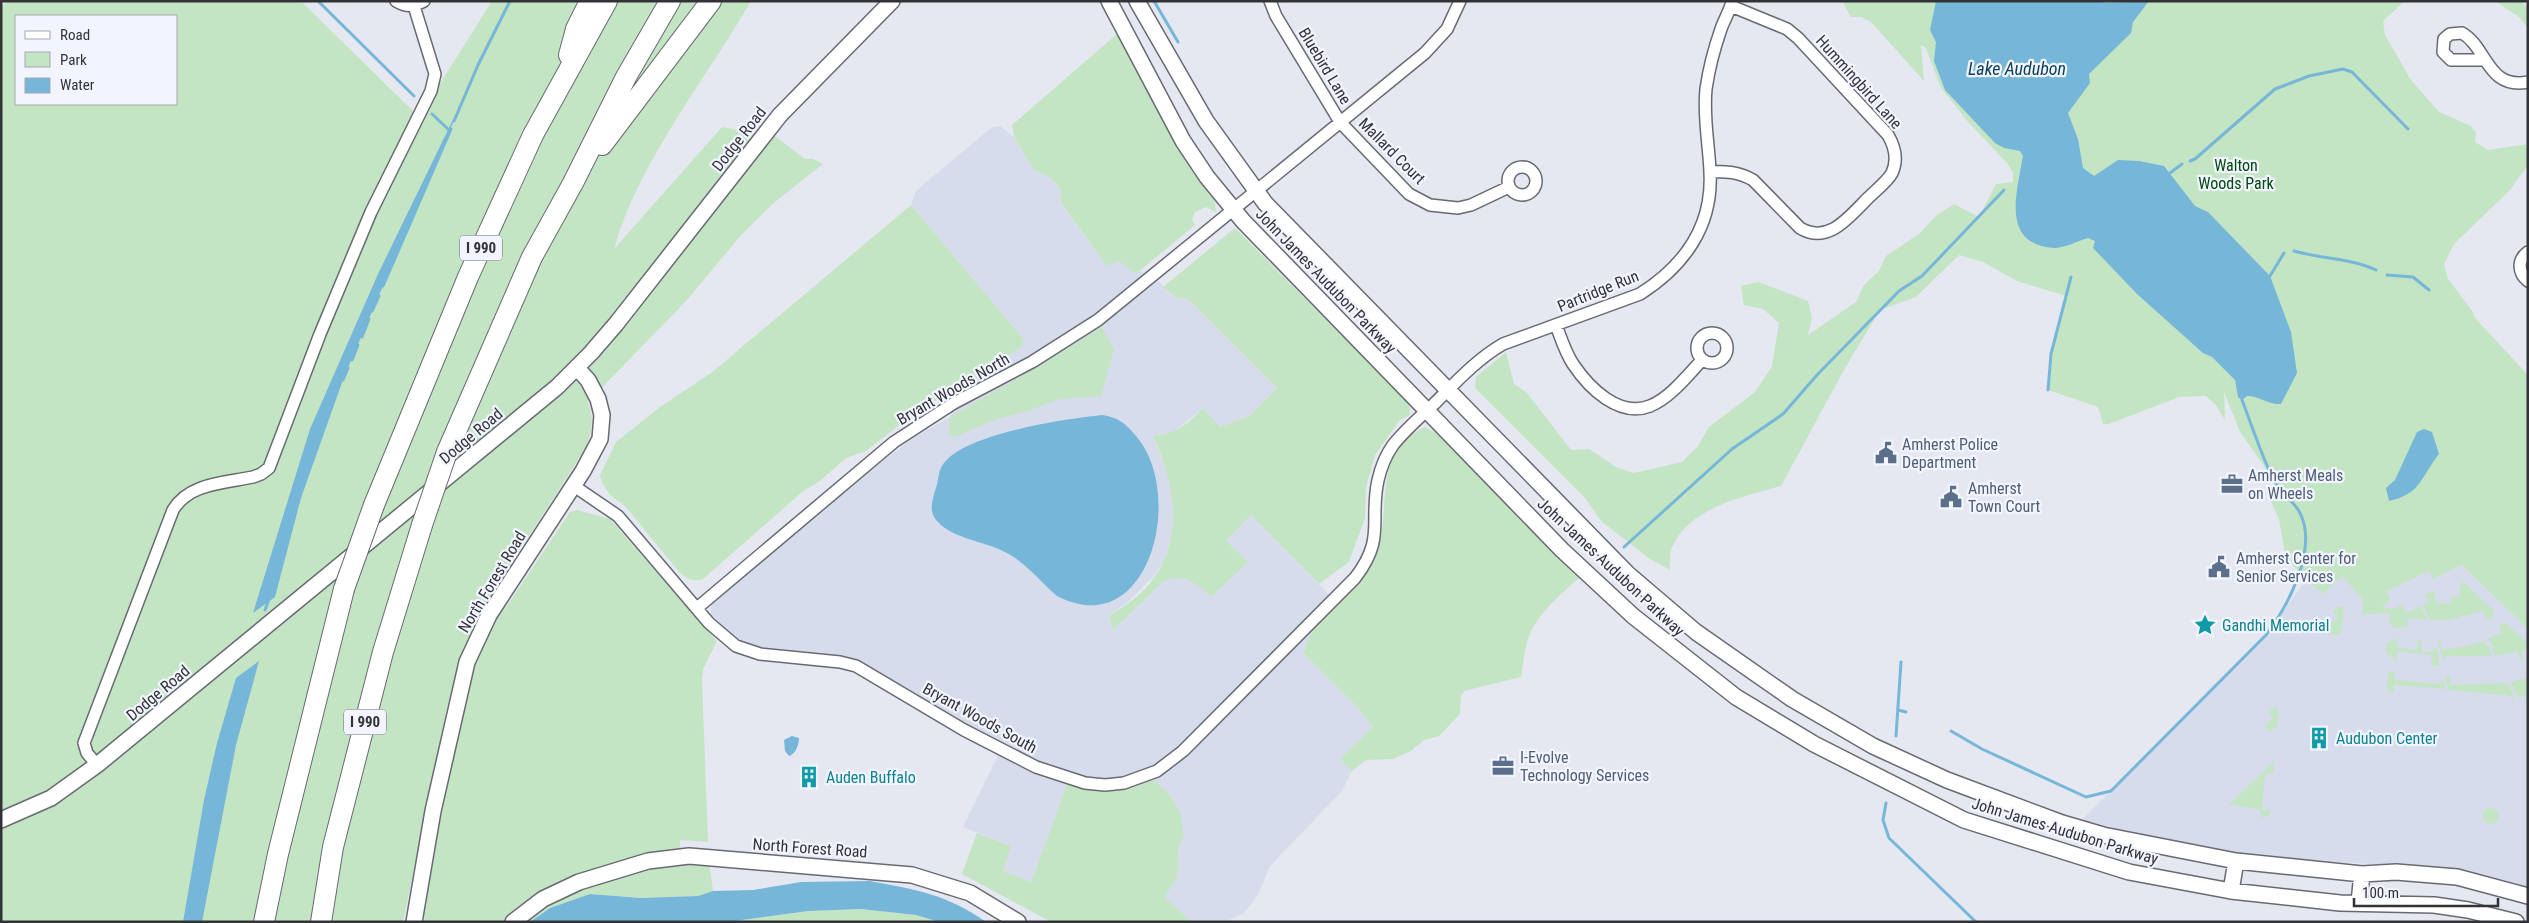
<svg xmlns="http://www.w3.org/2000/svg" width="2529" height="923" viewBox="0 0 2529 923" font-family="'Roboto Condensed',sans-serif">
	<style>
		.built { fill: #d7dcec }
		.green { fill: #c4e5c3; fill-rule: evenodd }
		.water { fill: #76b6d9 }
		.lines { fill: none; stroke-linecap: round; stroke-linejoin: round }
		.stream { stroke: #76b6d9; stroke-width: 3 }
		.street-casing { stroke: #686a72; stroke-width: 14 }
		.secondary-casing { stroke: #686a72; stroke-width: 18 }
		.highway-casing { stroke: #686a72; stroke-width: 22 }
		.street { stroke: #fff; stroke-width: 11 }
		.secondary { stroke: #fff; stroke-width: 15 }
		.highway { stroke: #fff; stroke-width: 20 }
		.highway-bridge-casing { stroke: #686a72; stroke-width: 22; stroke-linecap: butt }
		.highway-bridge { stroke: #fff; stroke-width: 20 }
		.labels { text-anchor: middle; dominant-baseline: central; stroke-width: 4.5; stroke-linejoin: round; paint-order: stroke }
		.shield { fill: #f2f5ff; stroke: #6c6d73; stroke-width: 1 }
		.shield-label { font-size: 15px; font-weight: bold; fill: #323337 }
		.street-label { font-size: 16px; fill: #323337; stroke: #f2f5ff }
		.park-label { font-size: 16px; fill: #00490c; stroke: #f2f5ff }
		.service-label { font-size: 16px; fill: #4e5e75; stroke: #f2f5ff; text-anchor: start }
		.culture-label { font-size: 16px; fill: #0d838f; stroke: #f2f5ff; text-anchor: start }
		.water-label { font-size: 18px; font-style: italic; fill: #083e57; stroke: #f2f5ff }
	</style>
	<rect width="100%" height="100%" fill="#e5e8f1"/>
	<path class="built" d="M1000,126L1014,137L1034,170L1051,178L1060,189L1061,204L1107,266L1119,260L1133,272L1140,271L1157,279L1168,292L1175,297L1188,299L1277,388L1249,416L1220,427L1203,408L1171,434L1153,436L1169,477L1174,508V526L1165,560L1154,576L1127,603L1109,615L1113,630L1163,582L1171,577H1183L1196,583L1212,597L1226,541L1251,515L1338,604L1313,629L1303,653L1359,709L1373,727L1340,759L1352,771L1342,791L1270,866L1258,895L1243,914L1224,922H1192L1163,897L1176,880L1179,867L1178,847L1184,835L1154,780L1140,786L1112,790L1098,791L1067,784L1031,882L1003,871L1011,846L963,827L1003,745L862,662L831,655L754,647L739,641L725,630L711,614V606L717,597L885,459L915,437L950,417V391L985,374L991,366L1020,348L1024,341L1021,336L911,205L916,191L992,127Z
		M2330,547L2456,558L2528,629V888L2504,880L2435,867L2315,861L2233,853L2175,843L2082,820L2266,635Z"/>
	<path class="green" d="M7,1H301L419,117L492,1H751C706,79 638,163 614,249L722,127L775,136L805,159H813L823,164L775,202L742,234L687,300L588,402C594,419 592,435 584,451L493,591L460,661L446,712L403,922H1V7ZM16,16H176V104H16Z
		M1842,1H2405L2383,21L2385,35L2411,80L2439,112L2471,126L2476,133L2475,142L2488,150L2528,144V165L2510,190L2454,244L2444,264L2448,279L2473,312L2474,317L2528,375V629L2462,565L2433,579L2429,571L2387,591L2390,600L2382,607L2393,609L2402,605L2406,613L2421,606L2427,620L2408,618L2407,627L2394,628L2389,622L2390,613L2362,615L2363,599L2342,576L2323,594L2298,572L2285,554L2279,519L2268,495L2279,487L2240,432L2224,392L2225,420L2216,405L2206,396L2179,397L2109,424H2103L2098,407L2048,390L2051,354L2066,296L2017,281L1983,262L1959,255L1916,297L1880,310L1845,368L1781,486C1743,497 1690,507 1672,547C1669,552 1670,563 1670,570L1650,559L1601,521L1585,498L1475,388L1476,377L1506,352L1514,384L1527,393L1571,450L1589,449L1616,467L1634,473L1682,462L1697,447L1709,427L1755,392L1772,366L1779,323L1763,309L1744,305L1741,286L1758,282L1808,301L1812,318L1808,335L1856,302L1864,285L1879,271L1886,256L1919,234L1937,215L1954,204L1979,217L1996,184L2013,182V173L2007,163L1969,123L1941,88L1926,48L1921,45L1924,81L1871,22L1861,17H1851Z
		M2495,1H2522L2528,9V28L2519,17Z
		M1117,34L1176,142L1214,199L1216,212L1206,207L1195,212L1192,219L1195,225L1137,273L1133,272L1119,261L1107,266L1061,203L1060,189L1051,178L1034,170L1014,137L1012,125Z
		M911,205L1021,336L1024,341L1020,348L991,366L985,374L950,391L897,427L866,451L846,458L820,481L802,492L703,579C693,582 688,579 680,573L625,506L610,495L602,483L600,475L616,442L660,407L711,373Z
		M1235,228L1409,404L1410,415L1400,420L1375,455L1366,487L1365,518L1349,562L1319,584L1251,515L1226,541L1248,562L1211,597C1197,584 1183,571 1163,582L1113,630L1109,615C1184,577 1185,504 1153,436C1178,433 1186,425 1203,408L1220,427L1249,416L1277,388L1188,299L1175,297L1163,287Z
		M1102,327L1114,349L1101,396L1060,399L1028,411L997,419L955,437L948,435L950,417L1044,363Z
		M1425,427L1436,433L1579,578C1559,596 1535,615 1527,642C1524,653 1523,666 1521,677L1464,691L1461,696L1460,714L1439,736L1424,740L1411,751L1393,759L1366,760L1352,771L1340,759L1373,727L1359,709L1303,653C1307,645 1309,635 1314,628C1333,601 1365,586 1377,553C1392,509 1371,452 1425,427Z
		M577,510L610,519L717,641L703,669L702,680L708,842L680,840V850L633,860L506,922H424L423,904L429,862L452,753L473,664L495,617L505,609L570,512Z
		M2464,582L2494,611L2493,616L2486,620L2483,611L2448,620H2430L2423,605L2429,602L2425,594L2434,591L2437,604L2451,603V597L2460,596V584Z
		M2337,607H2342L2344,610L2341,633L2335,635L2318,633L2315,627L2318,625L2323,630L2338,617L2333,611Z
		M2504,622L2528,644V649L2522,651L2524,659L2520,660L2518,652L2495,656L2492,645L2487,639L2501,633L2499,626Z
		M2398,638L2397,648L2417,650L2418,640L2422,641L2421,651L2432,652L2433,648H2436L2440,666L2431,665L2432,655L2397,651L2396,661L2386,653L2387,643Z
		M2437,640L2441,642L2442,650L2467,646L2483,641L2489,647L2492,656H2445L2444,662Z
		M2389,671L2395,672V680L2441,684L2442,678L2446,689L2394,685L2393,693H2390L2387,687Z
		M2447,676L2450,678V685L2507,683L2514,696V705L2512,696L2449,690L2445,678Z
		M2528,678V697L2518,696L2510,682Z
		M2274,707L2279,711L2277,726L2270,732L2265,726L2273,718L2268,713Z
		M2275,760L2273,773L2265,774L2262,809L2271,810L2269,815L2261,818L2260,809L2229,805Z
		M1154,780L1168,793L1180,812L1184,836L1178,847L1179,867L1176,880L1164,897L1192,922H1051L962,874L977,833L1011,846L1003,871L1031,882L1067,784C1097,792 1124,793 1154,780Z
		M2483 816a8 8 0 1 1 16 0a8 8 0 1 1-16 0Z
		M709,861L713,891L698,896L642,898L590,894L550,908L530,922H523C556,896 598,876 640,868C663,864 686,863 709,861Z
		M861,909L916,915L939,922H727L808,911Z"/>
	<path class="water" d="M1936,1H2096L2106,3L2149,1L2133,22L2131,33L2089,74L2090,83L2068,113L2078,139L2083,168L2094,176L2118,160L2139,161L2164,166L2195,206L2208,212L2270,276L2291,332L2297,373L2281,404C2268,405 2259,396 2247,396L2242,400L2238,397L2235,380L2212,357L2203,353L2137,294L2093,248L2095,241L2088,238C2078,241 2064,248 2054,248C2000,244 2017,192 2023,156L2020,151L2004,148L1995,143L1945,90L1934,61L1936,42L1930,30Z
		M464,97L344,377L301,498L275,597L253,613L310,429L378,274Z
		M1102,415C1118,417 1126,424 1136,436C1186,493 1150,644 1057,596C1040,581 1025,562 1005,552C984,541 952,539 936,520C928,510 933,498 936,488C939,479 938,470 944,463C967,433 1065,419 1102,415Z
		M2424,429L2432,432L2439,454C2420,478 2421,494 2389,501L2386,488L2395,480L2417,432Z
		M259,661L236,745L202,922H183L204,800L217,743L236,678Z
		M792,736L799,738C799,744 796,754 789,756L785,751L784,740Z
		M870,881C917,890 946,894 986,922H939L916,915L861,909L808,911L727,922H530L550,908L590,894L641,898L698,896L713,891L753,890L801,882Z"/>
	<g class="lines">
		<path class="stream" d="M318,1L414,96
			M1154,1L1178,42
			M432,114L450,131
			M454,121L478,65L510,1
			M2190,161L2195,159L2275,89L2309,76L2343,69L2352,72L2408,129
			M2170,173L2182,164
			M2294,251C2321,259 2351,258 2376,270
			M2387,275L2413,277L2429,290
			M2270,276L2284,253
			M383,286L451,129
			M372,311L379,296
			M362,337L369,319
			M352,360L358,345
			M343,380L348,368
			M2048,390L2051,354L2071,277
			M1624,547L1732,449L1783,414L1817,375L1899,291L1922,276L2004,190
			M265,610L269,599
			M1898,710L1906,712
			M1951,731L1982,749L2086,797L2111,791L2266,635C2288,606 2317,551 2301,515C2295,501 2279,492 2273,479C2261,454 2252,426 2242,400
			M1896,736L1901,662
			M1886,803L1883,820L1889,838L1976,922"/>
		<g class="street-casing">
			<path id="street" d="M396,1C406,7 413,7 424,1
				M1270,1L1276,16L1340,122L1409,194L1430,205L1458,208L1471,205L1509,187
				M2483,60H2451L2443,52L2444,39L2450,34L2462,33C2487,47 2487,90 2528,82
				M1508 181a14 14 0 1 1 28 0a14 14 0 1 1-28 0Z
				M1710,172C1726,171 1739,172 1753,180L1800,228C1828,245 1849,217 1868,198C1875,191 1887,182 1892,173C1898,160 1895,147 1888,135L1798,38L1787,29L1731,6
				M2528,252C2517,260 2518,273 2528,281
				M1556,325C1561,338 1565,352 1573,364C1589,388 1619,418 1650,406C1670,398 1688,375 1702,360
				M1697 348a15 15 0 1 1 30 0a15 15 0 1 1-30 0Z
				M574,486L618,516L709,623L736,646L760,654L840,662L856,666L964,730L1036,767L1085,783L1105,785L1124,783L1157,771L1183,751L1355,578C1386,538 1369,521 1378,480C1381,467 1386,455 1393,445C1405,430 1420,417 1434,404C1455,383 1477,359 1503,344L1640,294C1684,266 1713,226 1710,172C1709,144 1703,117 1706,89C1709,68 1714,49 1721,29C1724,20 1730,11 1732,1
				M697,608L894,442L954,403L1032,362L1098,320L1425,53L1447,29L1460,1
				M97,765L87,753L84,743L173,510C189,483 224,483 253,477L261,474L269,468L320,334L371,212L431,91L435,74L414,6"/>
		</g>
		<g class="secondary-casing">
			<path id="secondary" d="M1109,1L1183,141L1207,177L1243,221L1562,550L1633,616L1736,697L1814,744L1964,820L2129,872L2231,891L2340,903L2434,905L2468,910L2516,922
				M1137,1L1206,121L1265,203L1628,574L1696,632L1792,699L1873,746L1947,780L2062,823L2103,835L2236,861L2362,874L2396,872L2457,877L2528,896
				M1,820L51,798L97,765L557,387L591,353L616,324L780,115L892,1
				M2231,891L2236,861
				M2359,902L2362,874
				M414,922L433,811L467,662L489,615L583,471L600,439L602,415L598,399L588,380L577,368
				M513,922L543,899L579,882L648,861L689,856L912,875L970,893L1018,922"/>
		</g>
		<g class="highway-casing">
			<path id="highway" d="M569,55L576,29L590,1
				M602,145L711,1
				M447,452L532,257L573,183L626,77L670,1
				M374,505L468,277L533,135L607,1
				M264,922L278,854L344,589
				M321,922L333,847L383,652L422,525"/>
		</g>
		<use href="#street" class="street"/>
		<use href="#secondary" class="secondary"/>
		<use href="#highway" class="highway"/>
		<g class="highway-bridge-casing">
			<path id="highway-bridge" d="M422,525L447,452
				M344,589L374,505"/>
		</g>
		<use href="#highway-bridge" class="highway-bridge"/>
	</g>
	<defs>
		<g id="civic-bare" transform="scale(1.725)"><path d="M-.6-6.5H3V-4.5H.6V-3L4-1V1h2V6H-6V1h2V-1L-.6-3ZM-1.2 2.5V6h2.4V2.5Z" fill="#5c6f8a" stroke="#f2f5ff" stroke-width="2.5" paint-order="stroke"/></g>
		<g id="office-bare" transform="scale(1.725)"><path d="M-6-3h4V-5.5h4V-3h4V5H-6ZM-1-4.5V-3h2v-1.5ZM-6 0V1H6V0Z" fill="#5c6f8a" stroke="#f2f5ff" stroke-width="2.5" paint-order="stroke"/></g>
		<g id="sight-bare" transform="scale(1.725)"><path d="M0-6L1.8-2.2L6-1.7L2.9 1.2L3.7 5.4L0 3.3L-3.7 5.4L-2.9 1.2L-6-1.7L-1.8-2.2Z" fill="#0f9aa8" stroke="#f2f5ff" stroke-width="2.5" paint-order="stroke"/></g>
		<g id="building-bare" transform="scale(1.725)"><path d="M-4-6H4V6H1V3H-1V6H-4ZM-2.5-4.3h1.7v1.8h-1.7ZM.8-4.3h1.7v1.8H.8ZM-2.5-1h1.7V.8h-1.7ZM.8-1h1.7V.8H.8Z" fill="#0f9aa8" stroke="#f2f5ff" stroke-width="2.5" paint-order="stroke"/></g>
	</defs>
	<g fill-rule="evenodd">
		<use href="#civic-bare" x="1886" y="453"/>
		<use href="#office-bare" x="2232" y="484"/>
		<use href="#civic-bare" x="1951" y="497"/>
		<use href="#civic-bare" x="2219" y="567"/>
		<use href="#sight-bare" x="2205" y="625"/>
		<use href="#building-bare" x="2319" y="738"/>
		<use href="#office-bare" x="1503" y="766"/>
		<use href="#building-bare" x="809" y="777"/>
	</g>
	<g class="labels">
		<g class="shield">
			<rect x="460" y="235.5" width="42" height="25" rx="4"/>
			<rect x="344" y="709.5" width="42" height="25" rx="4"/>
		</g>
		<g class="shield-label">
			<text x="481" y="248">I 990</text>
			<text x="365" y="722">I 990</text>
		</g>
		<g class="street-label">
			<text transform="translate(1325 66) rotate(59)">Bluebird Lane</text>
			<text transform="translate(1859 82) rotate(48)">Hummingbird Lane</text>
			<text transform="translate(739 139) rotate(-52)">Dodge Road</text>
			<text transform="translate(1392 151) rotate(45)">Mallard Court</text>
			<text transform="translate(1326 281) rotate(46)">John James Audubon Parkway</text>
			<text transform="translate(1598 291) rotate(-22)">Partridge Run</text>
			<text transform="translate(953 389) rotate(-30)">Bryant Woods North</text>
			<text transform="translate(471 436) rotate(-40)">Dodge Road</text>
			<text transform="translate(1611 567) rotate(43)">John James Audubon Parkway</text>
			<text transform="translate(492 582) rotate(-59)">North Forest Road</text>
			<text transform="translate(158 693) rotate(-40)">Dodge Road</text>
			<text transform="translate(980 718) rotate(29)">Bryant Woods South</text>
			<text transform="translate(2065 831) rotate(17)">John James Audubon Parkway</text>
			<text transform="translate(810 848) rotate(4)">North Forest Road</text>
		</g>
		<g class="park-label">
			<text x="2236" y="165">Walton<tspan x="2236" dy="18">Woods Park</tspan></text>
		</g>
		<g class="service-label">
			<text x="1902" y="444">Amherst Police<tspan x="1902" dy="18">Department</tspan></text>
			<text x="2248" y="475">Amherst Meals<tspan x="2248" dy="18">on Wheels</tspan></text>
			<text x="1968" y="488">Amherst<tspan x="1968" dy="18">Town Court</tspan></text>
			<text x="2236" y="558">Amherst Center for<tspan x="2236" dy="18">Senior Services</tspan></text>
			<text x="1520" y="757">I-Evolve<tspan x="1520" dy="18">Technology Services</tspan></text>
		</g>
		<g class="culture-label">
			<text x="2222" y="625">Gandhi Memorial</text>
			<text x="2336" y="738">Audubon Center</text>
			<text x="826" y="777">Auden Buffalo</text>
		</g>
		<g class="water-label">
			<text x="2017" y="68">Lake Audubon</text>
		</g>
	</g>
	<rect width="2529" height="923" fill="none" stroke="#323337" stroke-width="5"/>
	<rect x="15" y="15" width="162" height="90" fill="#f2f5ff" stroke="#a5a7af"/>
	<rect x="25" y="31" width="25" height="8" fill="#ffffff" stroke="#a5a7af"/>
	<text x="60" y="40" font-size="15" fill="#323337">Road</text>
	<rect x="25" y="52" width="25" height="15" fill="#c4e5c3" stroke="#a5a7af"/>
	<text x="60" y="65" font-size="15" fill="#323337">Park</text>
	<rect x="25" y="78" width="25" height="15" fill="#76b6d9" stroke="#a5a7af"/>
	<text x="60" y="90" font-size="15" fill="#323337">Water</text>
	<path d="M2354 898v8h144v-8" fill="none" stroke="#323337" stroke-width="2.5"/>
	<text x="2362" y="898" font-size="15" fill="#323337" stroke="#f2f5ff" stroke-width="4" paint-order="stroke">100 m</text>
</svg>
